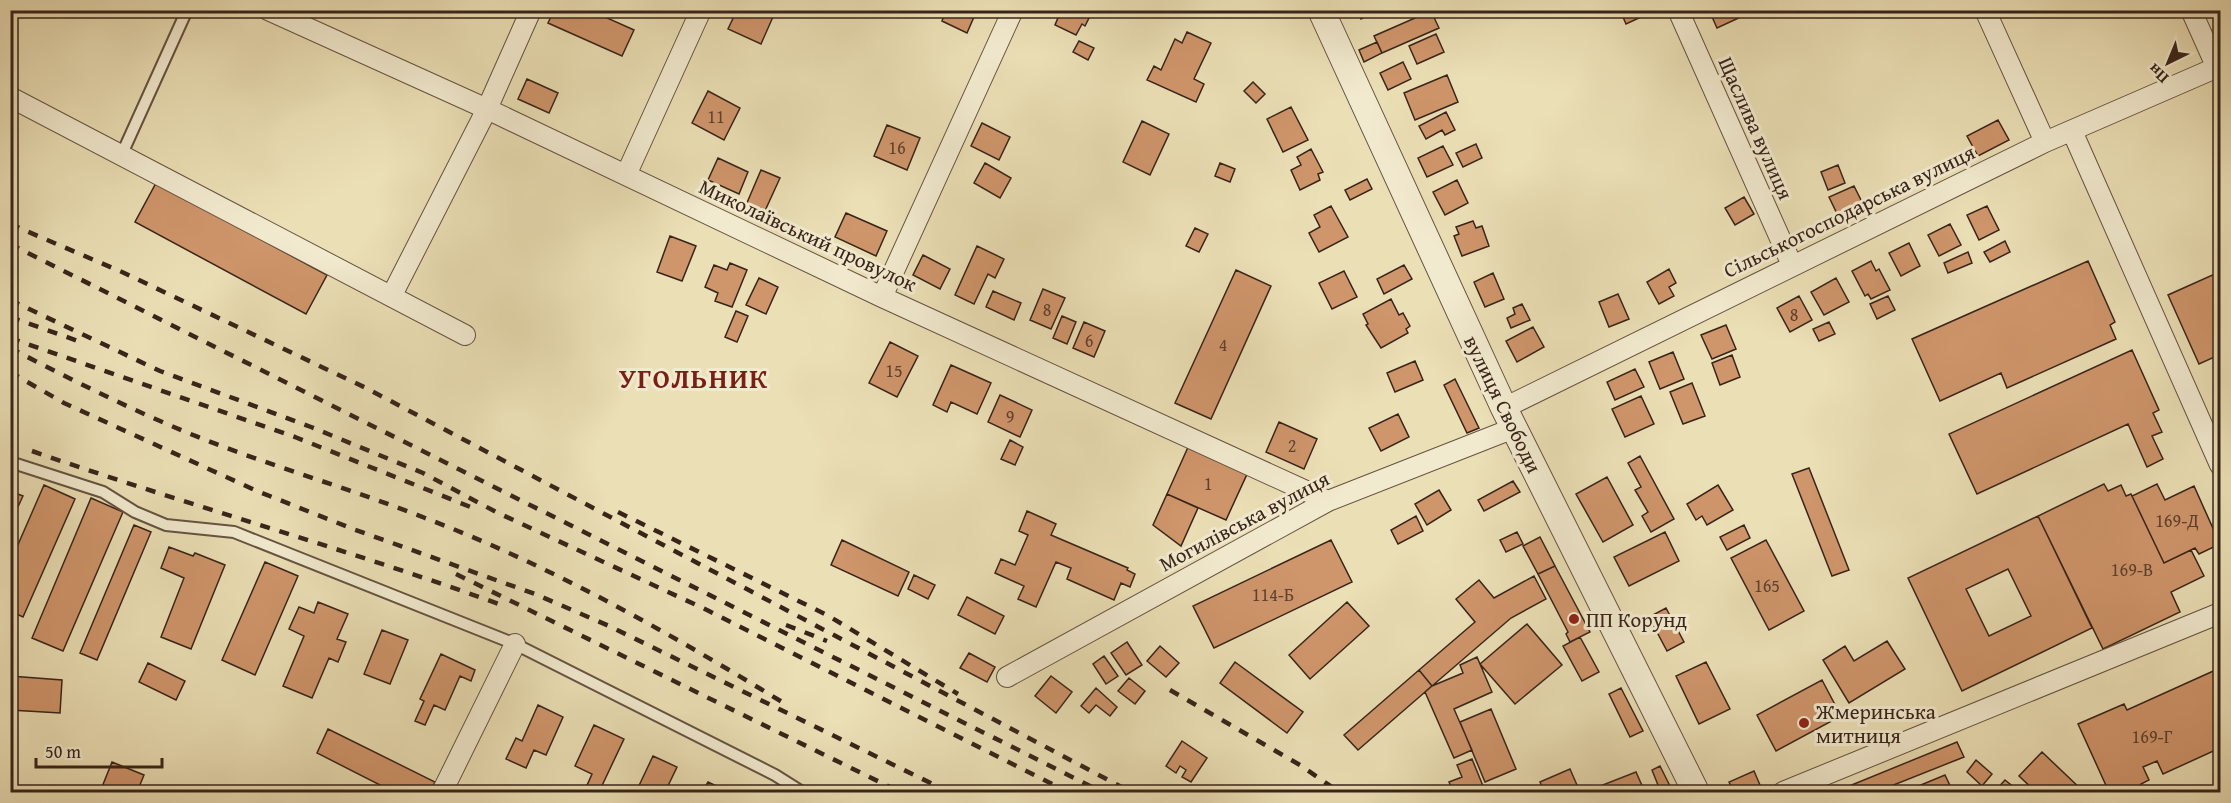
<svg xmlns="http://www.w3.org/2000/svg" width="2231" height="803" viewBox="0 0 2231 803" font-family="'Gentium Book Plus',serif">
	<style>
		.building { fill: #cf956b; stroke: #38241a; stroke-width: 1.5; fill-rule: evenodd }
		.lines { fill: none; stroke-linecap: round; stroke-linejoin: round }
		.service-casing { stroke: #655341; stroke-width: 14 }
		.minor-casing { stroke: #655341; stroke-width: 22 }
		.tertiary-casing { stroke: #655341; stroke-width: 28 }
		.service { stroke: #f2eacf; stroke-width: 10 }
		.minor { stroke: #f2eacf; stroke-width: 20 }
		.tertiary { stroke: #f2eacf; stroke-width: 26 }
		.rail { stroke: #38241a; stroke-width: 4.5; stroke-dasharray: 10 10; stroke-linecap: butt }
		.poi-dot { fill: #8f2418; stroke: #f2eacf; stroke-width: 2 }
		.labels { text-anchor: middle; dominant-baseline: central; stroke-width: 6; stroke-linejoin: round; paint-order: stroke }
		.number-label { font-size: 18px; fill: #5e402e }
		.street-label { font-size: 21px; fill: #38241a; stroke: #f2eacf }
		.poi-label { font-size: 21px; fill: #38241a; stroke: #f2eacf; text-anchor: start }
		.district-label { font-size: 27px; font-weight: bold; letter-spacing: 1.5px; fill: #7a1f14; stroke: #f2eacf }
	</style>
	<rect width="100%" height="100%" fill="#ebdfb5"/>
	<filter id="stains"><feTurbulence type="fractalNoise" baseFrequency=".00333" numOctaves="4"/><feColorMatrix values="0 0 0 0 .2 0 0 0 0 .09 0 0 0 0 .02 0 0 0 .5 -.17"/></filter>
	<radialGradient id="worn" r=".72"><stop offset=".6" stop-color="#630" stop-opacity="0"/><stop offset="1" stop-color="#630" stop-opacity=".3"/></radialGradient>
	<path class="building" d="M554,10H611L607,18L634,30L622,56L548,23Z
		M737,10H776L761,44L728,29Z
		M946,10H977L967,33L942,21Z
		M1058,10H1088L1092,12L1085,26L1082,24L1076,35L1055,25L1060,13Z
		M1356,10H1377L1361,19Z
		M1620,10H1654V11L1626,24Z
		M1709,10H1743L1745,15L1717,28Z
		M1431,11L1439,28L1382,53L1374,36Z
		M1187,32L1211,43L1194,79L1204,84L1196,102L1147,80L1154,66L1161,70L1175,39L1182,43Z
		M1436,34L1444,52L1417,64L1409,46Z
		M1079,41L1094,48L1088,60L1073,52Z
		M1377,42L1382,53L1364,62L1359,50Z
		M1403,62L1411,79L1388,90L1380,73Z
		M1447,75L1458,102L1415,120L1404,93Z
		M527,79L558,93L549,113L518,99Z
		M1253,82L1265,94L1256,103L1244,91Z
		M708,91L740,108L724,140L692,123Z
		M1291,107L1308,140L1283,152L1267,119Z
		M1446,112L1455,130L1445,135L1442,130L1426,139L1419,126Z
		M1998,120L2009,140L1978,156L1967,136Z
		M1142,121L1169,134L1150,175L1123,162Z
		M982,123L1010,137L999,160L971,146Z
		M887,125L920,138L907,170L874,156Z
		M1476,144L1482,158L1463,167L1456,153Z
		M1443,146L1453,165L1427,177L1418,158Z
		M1311,149L1323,172L1318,174L1320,180L1300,190L1291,170L1301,165L1297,157Z
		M718,158L748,172L739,194L708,180Z
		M985,163L1011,178L1000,198L974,183Z
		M1220,163L1235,169L1230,182L1215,176Z
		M1838,165L1845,183L1828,190L1821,172Z
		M761,170L780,178L764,213L746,205Z
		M1367,179L1372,189L1350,200L1345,190Z
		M1457,180L1468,203L1445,215L1433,192Z
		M156,183L327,275L306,314L135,222Z
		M1854,186L1866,210L1841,222L1829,197Z
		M1744,197L1754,214L1735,225L1725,208Z
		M1331,206L1348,237L1319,252L1309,233L1320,227L1314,215Z
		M1987,206L1999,230L1979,240L1967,215Z
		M846,213L887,231L876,256L835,237Z
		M1473,221L1476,228L1482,226L1489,246L1462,256L1454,236L1459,234L1456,227Z
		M1950,224L1961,245L1939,256L1928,235Z
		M1195,228L1208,234L1199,252L1186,246Z
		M670,236L696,246L682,281L657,272Z
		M2005,241L2010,252L1990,262L1984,252Z
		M1909,243L1920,266L1901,276L1889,253Z
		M977,246L1004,259L995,278L988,274L974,304L955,295Z
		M1968,252L1972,263L1948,273L1944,263Z
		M923,255L950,269L940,289L913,275Z
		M1871,261L1876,271L1879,269L1890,290L1871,299L1868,294L1865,296L1852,271Z
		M2088,261L2115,322L2110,325L2116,339L2007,388L2001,373L1940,401L1912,339Z
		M730,263L747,270L732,307L715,301L718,293L705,287L714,265L727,270Z
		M1404,265L1412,279L1384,294L1377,279Z
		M1669,269L1676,283L1669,287L1674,296L1659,304L1647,282Z
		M1236,270L1271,286L1211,419L1175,403Z
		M1344,271L1357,297L1332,309L1319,283Z
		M1493,273L1504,299L1485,307L1474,282Z
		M2217,273L2220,281V342L2214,345L2219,355L2199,364L2168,295Z
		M759,278L778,287L766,314L746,305Z
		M1836,278L1849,302L1824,315L1811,292Z
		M1043,289L1065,298L1051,329L1030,320Z
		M993,291L1021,303L1014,320L986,307Z
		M1618,294L1629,319L1609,327L1599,302Z
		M1799,296L1812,320L1790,332L1777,308Z
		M1888,296L1895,310L1877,319L1870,304Z
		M1391,299L1399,315L1403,313L1410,326L1406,329L1408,333L1381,348L1366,325L1368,324L1363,314Z
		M1522,304L1530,320L1511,328L1507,318L1515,314L1513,308Z
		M736,311L748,316L737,342L725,337Z
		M1062,316L1076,322L1067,344L1053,338Z
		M1084,322L1105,331L1094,357L1073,348Z
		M1829,322L1835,334L1819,341L1813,329Z
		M1726,325L1736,349L1712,359L1701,335Z
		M1533,327L1544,347L1517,362L1506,341Z
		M890,342L918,356L897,397L869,383Z
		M2132,350L2159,410L2153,413L2162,432L2152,436L2163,459L2147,467L2128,424L1977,494L1949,434Z
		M1673,352L1684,379L1660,389L1649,362Z
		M1732,355L1740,377L1720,385L1712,363Z
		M1415,361L1423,380L1395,392L1387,373Z
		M951,365L991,383L977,414L951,402L947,412L933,405Z
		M1635,369L1644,387L1615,400L1607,382Z
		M1455,379L1479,428L1467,433L1444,385Z
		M1692,383L1705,416L1683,424L1670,392Z
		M1000,395L1032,410L1020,437L988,422Z
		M1641,396L1654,424L1625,437L1612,409Z
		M1398,414L1409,437L1381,451L1369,428Z
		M1279,422L1317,439L1304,469L1266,452Z
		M1010,440L1023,447L1015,465L1001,459Z
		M1189,445L1248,472L1226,520L1167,494Z
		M1640,456L1674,519L1651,532L1642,516L1648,512L1635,490L1641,487L1628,463Z
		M1809,468L1849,570L1832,576L1792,474Z
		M1607,477L1633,525L1603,542L1576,494Z
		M1513,481L1520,492L1484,511L1478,500Z
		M2104,484L2108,491L2121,485L2126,496L2131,494L2164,563L2191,550L2204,576L2171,592L2180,612L2103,649L2038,516Z
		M2157,484L2165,500L2194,486L2220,544L2199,554L2195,548L2164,563L2132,496Z
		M44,485L75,499L23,617L10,611V563Z
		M1718,485L1733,510L1707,525L1702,516L1696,520L1687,504Z
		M1439,490L1451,510L1427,525L1415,504Z
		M10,491L23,496L10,524Z
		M1167,494L1198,508L1181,546L1153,525Z
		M91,498L123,512L63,651L32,638Z
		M1027,511L1056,524L1051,535L1128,568L1127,570L1135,574L1130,587L1121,583L1114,600L1067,579L1071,568L1056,562L1036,607L1018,599L1024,586L995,573L1001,559L1015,565L1028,535L1019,531Z
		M1416,516L1423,531L1398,544L1391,530Z
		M2038,516L2092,628L1962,691L1908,578ZM2008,569L2031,616L1989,636L1966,589Z
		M134,525L151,532L97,660L80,653Z
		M1744,525L1750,538L1727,550L1720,537Z
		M1517,532L1523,544L1506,552L1500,540Z
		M1665,532L1679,561L1629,586L1614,557Z
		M1540,537L1555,566L1538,574L1523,546Z
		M842,540L909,572L898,596L831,565Z
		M1331,540L1352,582L1214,648L1193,606Z
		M1766,540L1804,611L1769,630L1731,558Z
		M169,547L193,556L195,553L225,565L191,649L161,637L184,578L161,568Z
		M265,562L298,576L255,675L222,660Z
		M1555,566L1590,632L1570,642L1566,634L1568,632L1538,574Z
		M914,575L935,585L928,599L908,589Z
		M1534,576L1546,599L1511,618L1432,686L1419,670L1475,622L1456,599L1479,580L1494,598Z
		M967,597L1004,616L995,634L958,615Z
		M318,602L348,614L337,639L346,642L338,662L329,658L312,698L283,686L304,636L289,629L299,607L314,613Z
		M1347,602L1369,626L1310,679L1289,655Z
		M1666,608L1684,642L1667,651L1649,617Z
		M1527,624L1562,665L1515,704L1480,664Z
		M382,630L408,640L390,684L364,674Z
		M1580,637L1599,672L1582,681L1563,646Z
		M1887,641L1905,669L1849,703L1823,660L1845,646L1854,661Z
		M1127,642L1142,665L1126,675L1111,653Z
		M1160,646L1179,663L1166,677L1147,661Z
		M969,653L995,667L987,682L960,668Z
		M441,654L475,670L471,681L460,676L445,710L434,705L425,725L415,721L424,701L420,699Z
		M1104,656L1118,676L1106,684L1093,664Z
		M1477,657L1492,692L1454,709L1472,750L1454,758L1425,692L1432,686L1463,673L1460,665Z
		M1235,662L1303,712L1287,733L1220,683Z
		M1706,662L1730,709L1699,724L1676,676Z
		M148,663L185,681L176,700L139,682Z
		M2220,668V748L2163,774L2157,761L2143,767L2149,780L2141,784L2145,792H2109L2078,724L2124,704L2127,710Z
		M1419,670L1432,686L1358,750L1344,735Z
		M10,676L62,680L60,713L10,710Z
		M1051,676L1072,692L1056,713L1035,696Z
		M1129,678L1145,691L1135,704L1118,691Z
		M1822,680L1841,716L1776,751L1757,715Z
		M1096,688L1117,707L1110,716L1096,705L1089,713L1081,706Z
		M1621,688L1643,731L1630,737L1609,694Z
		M538,705L563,717L546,755L534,750L526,768L506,759L516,738L522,741Z
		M1491,709L1516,769L1485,782L1460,722Z
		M594,725L624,739L599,792H584L592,774L575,766Z
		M328,729L435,782L430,792H386L388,789L317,753Z
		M1182,741L1207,758L1191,782L1182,777L1186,770L1180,766L1176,773L1166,766Z
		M1957,742L1964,757L1876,792L1837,791Z
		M2042,752L2084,792H2036L2019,776Z
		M653,756L677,767L665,792H636Z
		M1472,759L1483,786L1465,792H1453L1449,782L1462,777L1457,765Z
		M1976,760L1992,774L1982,786L1967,772Z
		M112,762L144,775L137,792H100Z
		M1660,766L1673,792H1585L1636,772L1644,790L1658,785L1652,770Z
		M1570,769L1580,792H1544L1540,782Z
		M1754,771L1760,785L1742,792H1734L1729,782Z
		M1945,775L1953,792H1904Z
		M2005,780L2020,792H1994Z
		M708,782L729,792H702Z"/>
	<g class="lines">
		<g class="service-casing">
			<path id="service" d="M121,156L187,10
				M10,462L103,492L135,512L166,525L234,532L515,644L775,775L802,792"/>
		</g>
		<g class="minor-casing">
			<path id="minor" d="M268,10L487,109L882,297L1328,501
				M1678,10L1792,265
				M1985,10L2045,142
				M2191,10L2217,68
				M10,97L465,335
				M2072,131L2220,465
				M626,175L701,10
				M392,295L487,109L531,10
				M882,297L1013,10
				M1504,408L2045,142L2220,66
				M1007,677L1328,501L1514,428
				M442,792L515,644
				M1783,792L2220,613"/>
		</g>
		<g class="tertiary-casing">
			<path id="tertiary" d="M1321,10L1504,408L1696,792"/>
		</g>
		<use href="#service" class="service"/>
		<use href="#minor" class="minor"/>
		<use href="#tertiary" class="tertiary"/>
		<path class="rail" d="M10,224L122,272L366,388L1131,792
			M10,244L1102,792
			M10,300L160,371L311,427L423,473L496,512L707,610L1068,792
			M10,317L78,341
			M10,338L295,437L473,508
			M10,348C80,384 151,420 224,447C291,472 359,492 425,518C552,566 671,634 787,705
			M10,372L64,403L257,491L353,529L535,594L609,626L949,792
			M32,451C190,506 351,550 507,607
			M618,512L827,615L958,694
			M456,574L900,792
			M786,625L827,641
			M1170,690L1300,765L1339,792"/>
	</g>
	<g class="poi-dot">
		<circle cx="1574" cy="619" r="6"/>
		<circle cx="1804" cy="723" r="6"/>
	</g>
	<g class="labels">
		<g class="number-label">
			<text x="716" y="116">11</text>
			<text x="897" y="147">16</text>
			<text x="1047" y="309">8</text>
			<text x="1794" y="314">8</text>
			<text x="1089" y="340">6</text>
			<text x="1223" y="344">4</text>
			<text x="894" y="370">15</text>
			<text x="1010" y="416">9</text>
			<text x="1292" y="445">2</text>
			<text x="1208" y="483">1</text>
			<text x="2177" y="520">169-Д</text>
			<text x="2132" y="569">169-В</text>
			<text x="1767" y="585">165</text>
			<text x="1273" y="594">114-Б</text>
			<text x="2152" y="736">169-Г</text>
		</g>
		<g class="street-label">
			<text transform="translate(1756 128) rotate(66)">Щаслива вулиця</text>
			<text transform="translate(1849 211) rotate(-26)">Сільськогосподарська вулиця</text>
			<text transform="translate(808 235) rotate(25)">Миколаївський провулок</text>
			<text transform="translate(1503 404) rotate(64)">вулиця Свободи</text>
			<text transform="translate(1244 521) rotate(-28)">Могилівська вулиця</text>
		</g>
		<g class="poi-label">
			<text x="1586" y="619">ПП Корунд</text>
			<text x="1816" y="711">Жмеринська<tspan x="1816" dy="24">митниця</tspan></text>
		</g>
		<g class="district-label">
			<text x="694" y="378">УГОЛЬНИК</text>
		</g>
	</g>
	<rect width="2231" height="803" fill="none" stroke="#ebdfb5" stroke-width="36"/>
	<rect x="12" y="12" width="2207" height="779" fill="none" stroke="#38241a" stroke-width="3"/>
	<rect x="18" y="18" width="2195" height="767" fill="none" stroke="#38241a" stroke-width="1.5"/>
	<g transform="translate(2168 63) rotate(223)" stroke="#f2eacf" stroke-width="4.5" paint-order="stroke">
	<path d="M0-4.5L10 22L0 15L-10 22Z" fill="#38241a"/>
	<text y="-9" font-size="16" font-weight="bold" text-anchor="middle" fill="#38241a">Пн</text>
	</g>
	<path d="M36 758v9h126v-9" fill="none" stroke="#38241a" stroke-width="3"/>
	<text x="45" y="758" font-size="18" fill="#38241a" stroke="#f2eacf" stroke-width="4.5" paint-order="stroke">50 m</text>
	<rect width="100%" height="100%" filter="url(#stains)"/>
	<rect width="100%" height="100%" fill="url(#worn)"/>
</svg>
